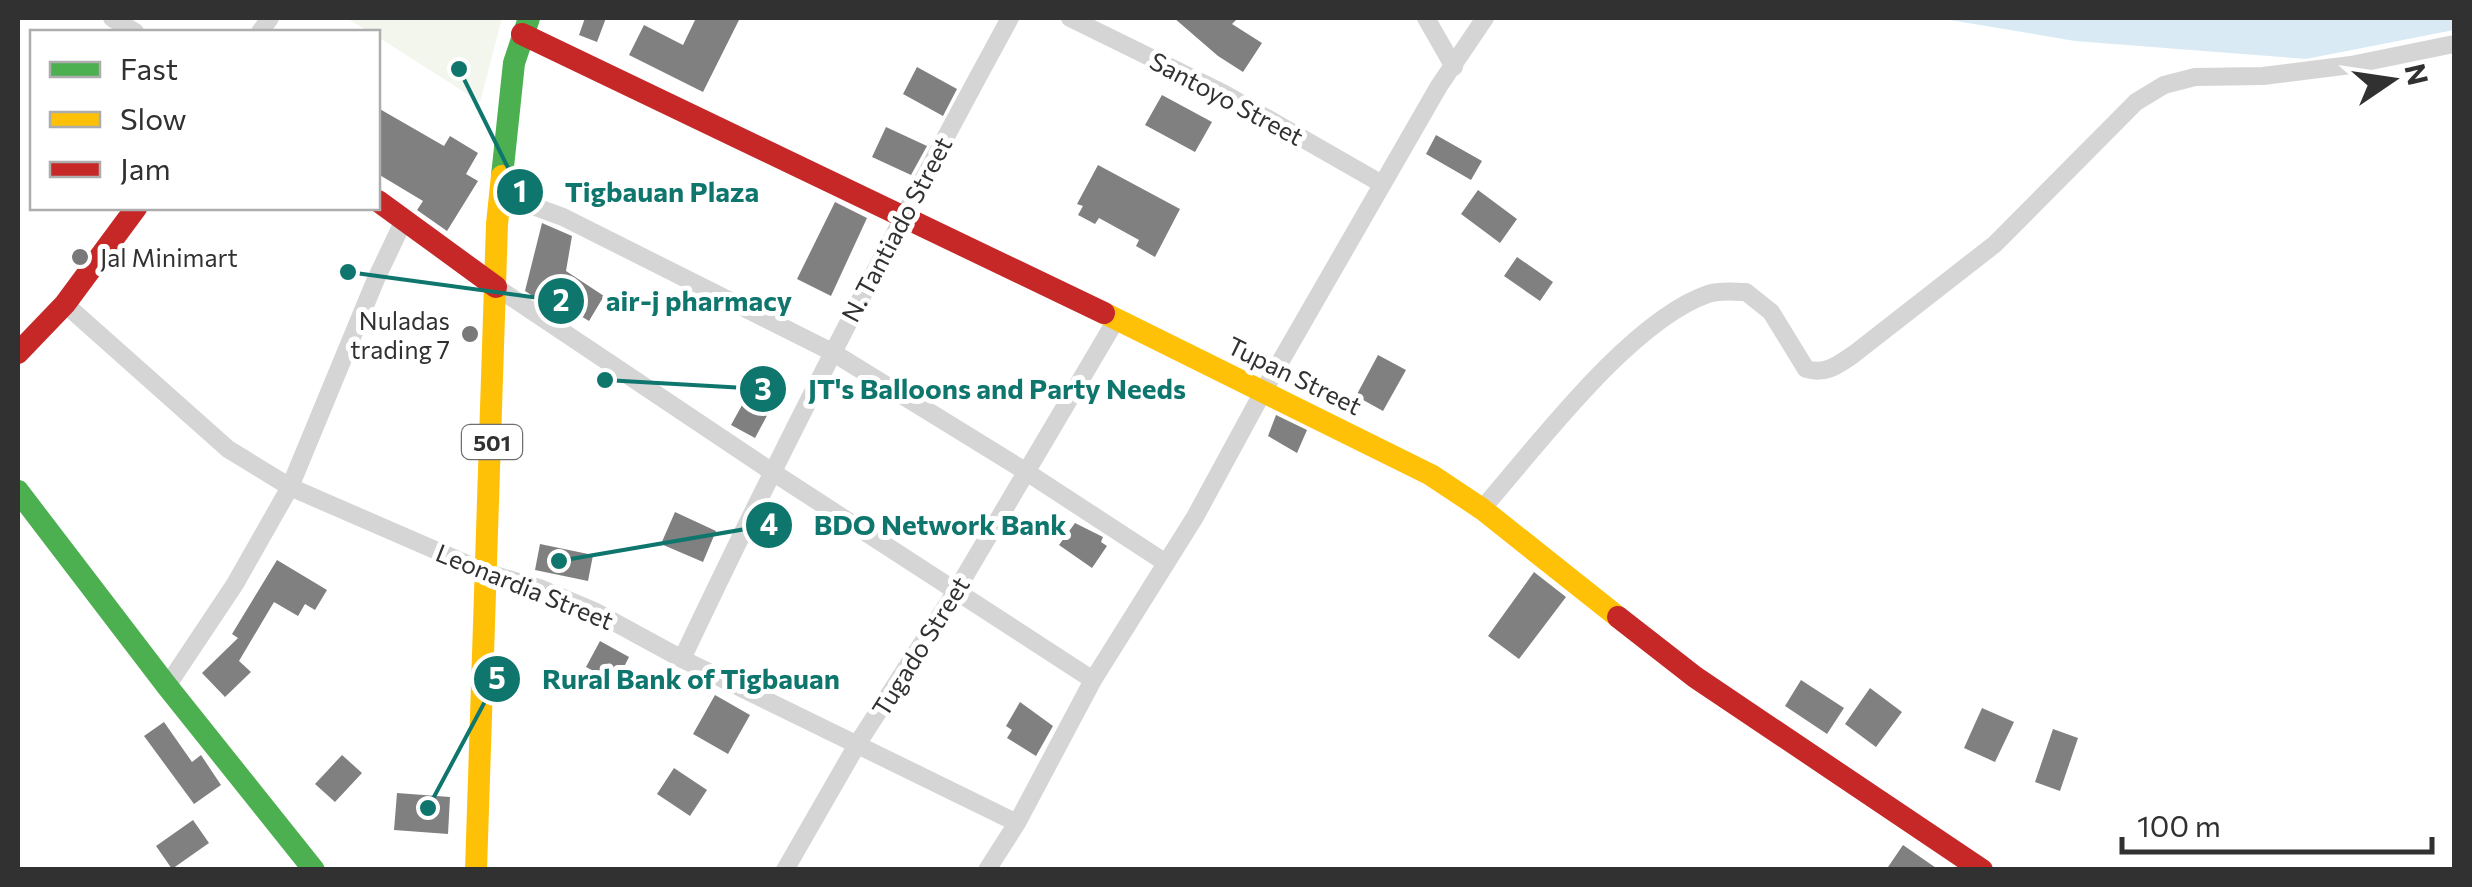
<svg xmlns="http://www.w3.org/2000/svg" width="2472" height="887" viewBox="0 0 2472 887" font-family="Commissioner,sans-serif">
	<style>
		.green { fill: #f2f6ed }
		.water { fill: #daeaf4 }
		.building { fill: #808080 }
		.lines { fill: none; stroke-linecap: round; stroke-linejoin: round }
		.street { stroke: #d5d5d5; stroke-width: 18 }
		.fast { stroke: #4caf50; stroke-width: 22 }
		.slow { stroke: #ffc107; stroke-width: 22 }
		.jam { stroke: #c62828; stroke-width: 22 }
		.poi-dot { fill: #797979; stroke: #fff; stroke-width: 4 }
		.labels { text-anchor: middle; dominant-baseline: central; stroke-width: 10; stroke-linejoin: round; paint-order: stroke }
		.shield { fill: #fff; stroke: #6f6f6f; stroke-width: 2.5 }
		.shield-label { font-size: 22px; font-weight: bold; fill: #313131 }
		.street-label { font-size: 25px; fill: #313131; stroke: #fff }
		.poi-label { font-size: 25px; fill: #313131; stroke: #fff; text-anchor: start }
		.leader { fill: none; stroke: #0f766e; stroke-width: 4 }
		.callout-dot { fill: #0f766e; stroke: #fff; stroke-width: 4 }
		.mark-label { font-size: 30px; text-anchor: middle; font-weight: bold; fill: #fff }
		.callout-label { font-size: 28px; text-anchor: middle; font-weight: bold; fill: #0f766e; stroke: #fff; stroke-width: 10; stroke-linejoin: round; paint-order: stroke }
	</style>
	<rect width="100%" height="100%" fill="#fff"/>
	<path class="green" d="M346,18H502L480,102L378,37V32H370Z"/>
	<path class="water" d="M1938,18H2454V30L2306,59L2075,41Z"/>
	<path class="building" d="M585,18H606L597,42L579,35Z
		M696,18H740L703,92L629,55L644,25L683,45Z
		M1174,18H1238L1232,24L1262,43L1243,72L1218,56Z
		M917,67L957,89L943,116L903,94Z
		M1162,95L1212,122L1195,152L1145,125Z
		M378,108L444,146L450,136L478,153L466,174L478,181L447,231L417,210L423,201L378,174Z
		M886,127L927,146L911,175L872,157Z
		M1436,135L1482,161L1471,180L1426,154Z
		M1098,165L1180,209L1155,257L1136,246L1139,240L1099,218L1095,224L1078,215L1083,206L1077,204Z
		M1478,190L1517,219L1500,243L1461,214Z
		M835,202L867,218L831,296L797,279Z
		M542,223L572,236L566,271L604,296L589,321L561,304L558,312L525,291Z
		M1517,257L1553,282L1540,301L1504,276Z
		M1378,355L1406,370L1383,411L1356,396Z
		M746,398L770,410L755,438L731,425Z
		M1276,415L1307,430L1297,453L1268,436Z
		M675,512L716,531L703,562L661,544Z
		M1075,523L1103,537L1101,542L1107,546L1092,568L1059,545Z
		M540,544L593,555L588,581L535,570Z
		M277,560L327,590L315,610L305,604L298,616L274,602L239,661L251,672L225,697L202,673L238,638L232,634Z
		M1534,572L1566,597L1519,659L1488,636Z
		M600,641L629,657L616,683L586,667Z
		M1801,680L1844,708L1827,734L1785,706Z
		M1870,688L1902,712L1876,747L1845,724Z
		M715,695L750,715L728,754L693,734Z
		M1020,702L1053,726L1036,756L1007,738L1012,730L1006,726Z
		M1982,708L2014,722L1995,762L1964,748Z
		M164,722L192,762L201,755L221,785L194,804L144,736Z
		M2053,729L2078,738L2060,791L2035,782Z
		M342,755L362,773L335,802L315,784Z
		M674,768L707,790L690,816L657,794Z
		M397,793L450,797L448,834L394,830Z
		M193,820L209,843L172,869L156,846Z
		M1903,845L1939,870H1886Z"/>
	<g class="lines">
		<path class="street" d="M112,18L135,32
			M1070,18L1223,93L1382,184
			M1426,18L1454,67
			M260,32L270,18
			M500,194L563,217L832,352L1025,471L1166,563
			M496,287L771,471L1093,680
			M65,304L228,449L290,487L488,573L542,589L594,611L682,659L1017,823
			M1482,509C1537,446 1630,321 1708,294C1721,290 1733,292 1746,292L1771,312L1806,369C1826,375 1838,365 1854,354L1995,244L2136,102L2164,85L2195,77L2263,76L2351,65L2454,44
			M682,659C785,441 895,229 1010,18
			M167,686L235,584L290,487L376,279L404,220
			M785,870L858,743L956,591L1116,320
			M987,870L1017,823L1093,680L1195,517L1264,390L1439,86L1485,18"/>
		<path class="fast" d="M502,176L514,63L529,18
			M18,491L167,686L314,870"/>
		<path class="slow" d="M1104,313L1431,475L1482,509L1618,617
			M476,870L497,224L502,176"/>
		<path class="jam" d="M522,34L1104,313
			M378,201L496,287
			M18,353L65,304L136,208
			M1618,617L1695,677L1982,870"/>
	</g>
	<g class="poi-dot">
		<circle cx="80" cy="257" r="10"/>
		<circle cx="470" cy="334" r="10"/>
	</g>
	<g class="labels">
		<rect class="shield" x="462" y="425" width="60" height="34" rx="8"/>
		<g class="shield-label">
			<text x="492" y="442">501</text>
		</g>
		<g class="street-label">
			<text transform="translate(1227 98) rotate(28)">Santoyo Street</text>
			<text transform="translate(896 229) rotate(-62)">N. Tantiado Street</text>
			<text transform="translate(1295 375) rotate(26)">Tupan Street</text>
			<text transform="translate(525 586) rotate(22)">Leonardia Street</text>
			<text transform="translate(920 646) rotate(-58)">Tugado Street</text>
		</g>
		<g class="poi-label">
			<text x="100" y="257">Jal Minimart</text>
			<text x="450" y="320" text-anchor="end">Nuladas<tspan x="450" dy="29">trading 7</tspan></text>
		</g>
	</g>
	<path class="leader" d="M459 69L520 192M348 272L561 301M605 380L763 389M559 561L769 525M428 808L497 679"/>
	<g class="callout-dot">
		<circle cx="459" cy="69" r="10"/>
		<circle cx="348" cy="272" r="10"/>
		<circle cx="605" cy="380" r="10"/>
		<circle cx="559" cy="561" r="10"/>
		<circle cx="428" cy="808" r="10"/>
		<circle cx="520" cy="192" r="25"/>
		<circle cx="561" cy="301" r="25"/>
		<circle cx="763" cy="389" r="25"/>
		<circle cx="769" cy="525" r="25"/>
		<circle cx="497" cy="679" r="25"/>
	</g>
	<g class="mark-label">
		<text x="520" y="202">1</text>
		<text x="561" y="311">2</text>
		<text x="763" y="400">3</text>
		<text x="769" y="535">4</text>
		<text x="497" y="689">5</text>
	</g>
	<g class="callout-label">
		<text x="662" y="202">Tigbauan Plaza</text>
		<text x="699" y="311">air-j pharmacy</text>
		<text x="997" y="399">JT's Balloons and Party Needs</text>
		<text x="940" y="535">BDO Network Bank</text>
		<text x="691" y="689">Rural Bank of Tigbauan</text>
	</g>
	<rect width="2472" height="887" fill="none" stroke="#313131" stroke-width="40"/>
	<rect x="30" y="30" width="350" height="180" fill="#ffffff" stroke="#adadad" stroke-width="2.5"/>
	<rect x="50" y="62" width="50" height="15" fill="#4caf50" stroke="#adadad" stroke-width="2.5"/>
	<text x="120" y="80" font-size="30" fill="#313131">Fast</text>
	<rect x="50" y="112" width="50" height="15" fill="#ffc107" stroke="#adadad" stroke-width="2.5"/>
	<text x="120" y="130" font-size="30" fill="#313131">Slow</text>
	<rect x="50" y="162" width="50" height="15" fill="#c62828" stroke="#adadad" stroke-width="2.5"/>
	<text x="120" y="180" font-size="30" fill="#313131">Jam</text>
	<g transform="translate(2392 80) rotate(77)" stroke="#ffffff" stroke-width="8" paint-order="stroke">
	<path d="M0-8L18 38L0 25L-18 38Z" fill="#313131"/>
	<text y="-15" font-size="28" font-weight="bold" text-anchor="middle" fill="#313131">N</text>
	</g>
	<path d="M2122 837v15h310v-15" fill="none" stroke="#313131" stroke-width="5"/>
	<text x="2137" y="837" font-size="30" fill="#313131" stroke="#ffffff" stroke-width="8" paint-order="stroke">100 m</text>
</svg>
